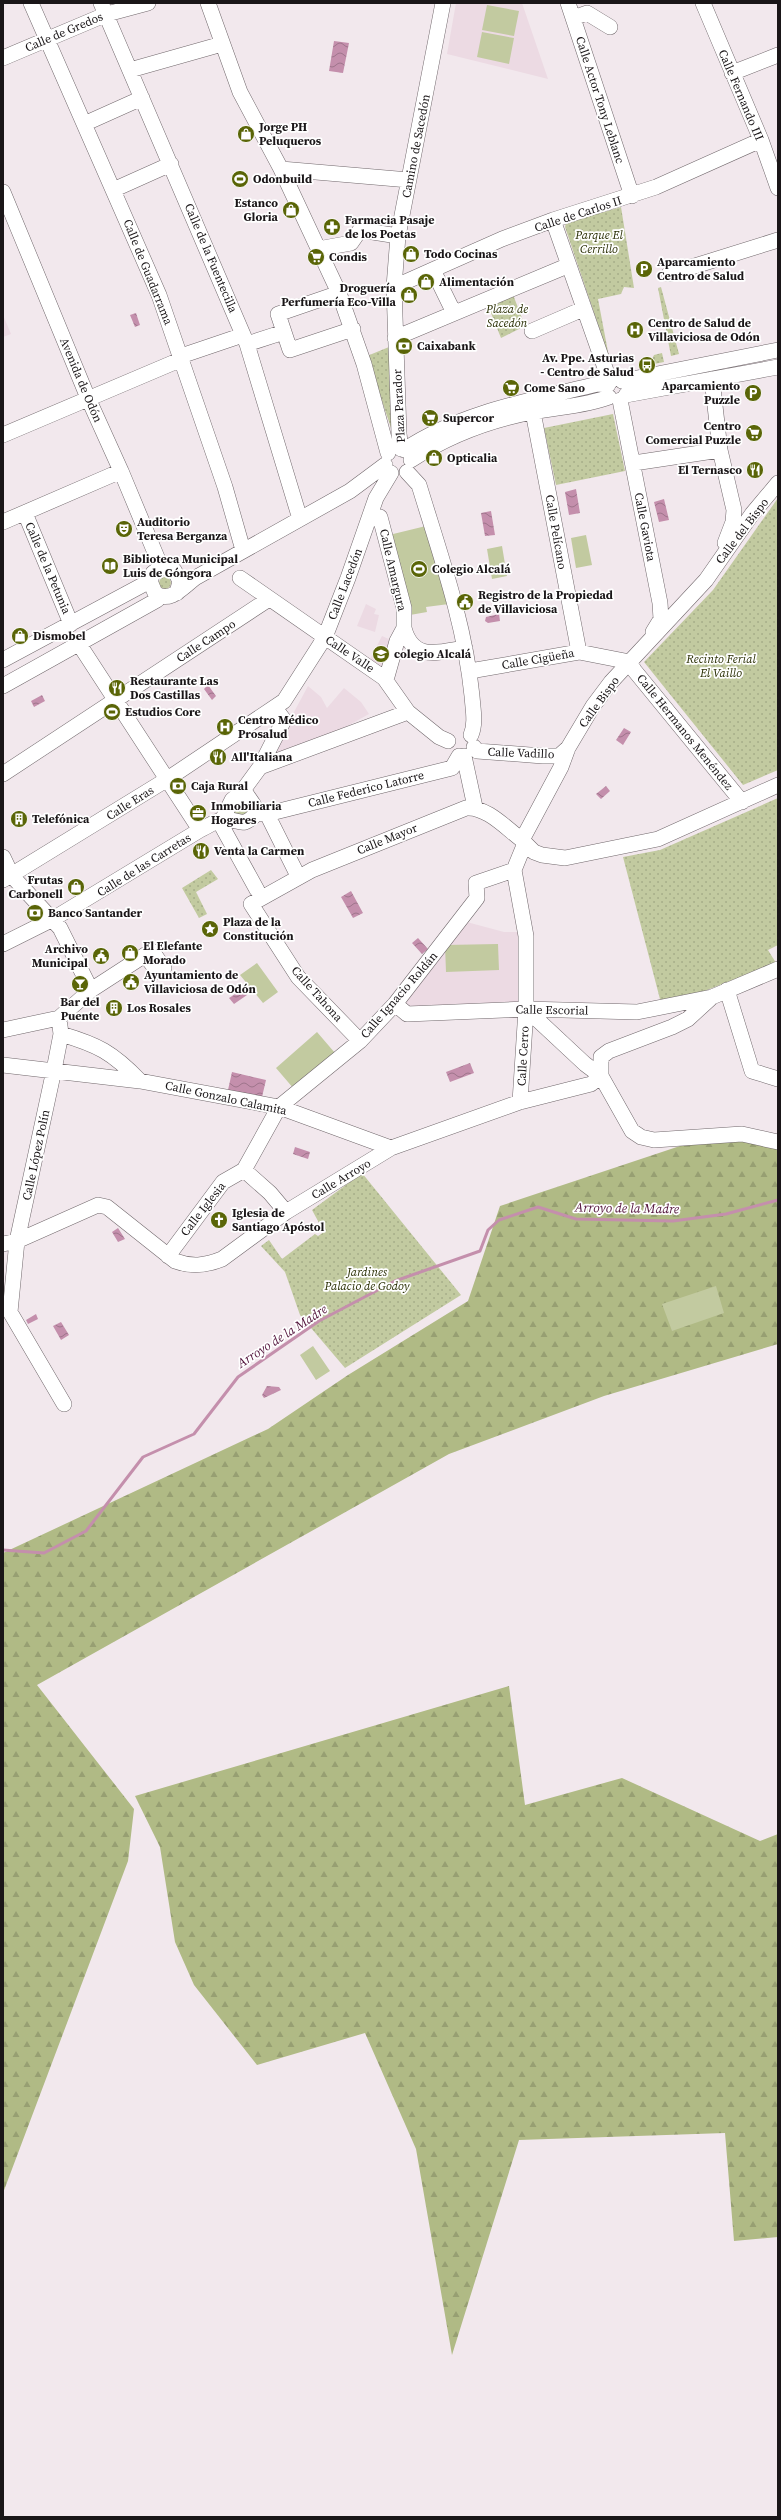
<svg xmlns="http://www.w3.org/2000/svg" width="781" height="2520" viewBox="0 0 781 2520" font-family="'Source Serif 4',serif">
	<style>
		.built { fill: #ecdae3 }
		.forest { fill: url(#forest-firs) }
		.park { fill: url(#park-dots) }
		.pitch { fill: #c2caa0 }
		.water { fill: url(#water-waves) }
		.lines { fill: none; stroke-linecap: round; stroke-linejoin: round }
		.stream { stroke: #c48fac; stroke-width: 3 }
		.minor-casing { stroke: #71686c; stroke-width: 16 }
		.minor { stroke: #fff; stroke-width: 15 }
		.labels { text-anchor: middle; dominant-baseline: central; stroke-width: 3.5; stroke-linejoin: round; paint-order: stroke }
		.street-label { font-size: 12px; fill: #1a1618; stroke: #fff }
		.poi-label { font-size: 12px; font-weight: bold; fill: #1a1618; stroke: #fff; text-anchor: start }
		.park-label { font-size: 12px; font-style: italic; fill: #2a2f04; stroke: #fff }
		.water-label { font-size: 13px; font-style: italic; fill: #52133b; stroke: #fff }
	</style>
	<defs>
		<pattern id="forest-firs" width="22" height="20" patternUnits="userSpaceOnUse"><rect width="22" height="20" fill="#b0ba85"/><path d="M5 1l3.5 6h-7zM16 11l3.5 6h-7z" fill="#979f72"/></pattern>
		<pattern id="park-dots" width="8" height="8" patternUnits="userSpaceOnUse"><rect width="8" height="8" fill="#c2caa0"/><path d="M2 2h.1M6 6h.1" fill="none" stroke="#a6ad89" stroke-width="1.8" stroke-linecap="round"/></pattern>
		<pattern id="water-waves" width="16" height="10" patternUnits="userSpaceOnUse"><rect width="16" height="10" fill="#c48fac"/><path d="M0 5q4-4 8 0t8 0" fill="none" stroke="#9e748b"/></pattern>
	</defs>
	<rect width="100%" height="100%" fill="#f2e8ed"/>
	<path class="built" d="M456,3H522L548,79L447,54Z
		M3,315L11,334L3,337Z
		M366,604L376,609L374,614L379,615L375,632L357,626Z
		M382,636L393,641L385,670L370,659Z
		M308,686L321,697L327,708L344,688L361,702L369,714L342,729L277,757L273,751Z
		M463,921L504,932H520L521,1004L432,1005L409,1011L401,1001Z"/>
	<path class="forest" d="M713,1135L778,1142V1344L604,1396L449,1454L37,1685L134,1809L128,1861L3,2193V1553L268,1429L348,1375L468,1301L500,1206Z
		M509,1686L525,1805L622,1778L760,1841L778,1834V2237L734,2241L725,2133L519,2140L452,2355L416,2149L365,2033L257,2065L194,1985L175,1942L160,1847L135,1796Z"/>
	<path class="park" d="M621,207L634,288L624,287L621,294L598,299L609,357L565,227L566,223Z
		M661,287L679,354L671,356L658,288Z
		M512,292L525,326L501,338L487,303Z
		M389,347L392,431L367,356Z
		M662,353L664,362L649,365L654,355Z
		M613,414L625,471L556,485L544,428Z
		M778,498V770L743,785L644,662L713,590Z
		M159 583a6 6 0 1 1 12 0a6 6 0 1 1-12 0Z
		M778,798V945L768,950L776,963L702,992L661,1003L623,857L660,850Z
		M242,802H244L249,813L236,819L232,808Z
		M211,870L218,879L196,892L207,914L199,918L182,888Z
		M362,1173L461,1295L345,1368L300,1315L285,1272L261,1246L269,1240L282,1259L315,1234L318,1236L324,1232L312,1210Z"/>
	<path class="pitch" d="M487,5L519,11L514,36L482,30Z
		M482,32L514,38L509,64L477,57Z
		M426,526L449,604L426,607L427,612L410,615L389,535Z
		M586,535L592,565L576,568L571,538Z
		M502,546L507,576L492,579L487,549Z
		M498,944L499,970L446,972L445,945Z
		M257,963L278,992L263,1003L240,975Z
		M317,1032L335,1053L294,1089L276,1068Z
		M716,1286L724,1313L672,1331L662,1304Z
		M313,1346L330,1371L316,1380L300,1355Z"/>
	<path class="water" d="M334,41L349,43L343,73L329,71Z
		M136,313L140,325L135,327L130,315Z
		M576,489L580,513L569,515L565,492Z
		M664,499L669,520L659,522L654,502Z
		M491,511L495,535L485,536L481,513Z
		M499,614L500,621L488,623L485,621L486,617Z
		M208,685L216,696L212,700L204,689Z
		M42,695L45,701L34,707L31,701Z
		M624,728L631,732L623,745L616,740Z
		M606,786L610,791L601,799L596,794Z
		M351,891L363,913L353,918L341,897Z
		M418,938L428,949L422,954L412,943Z
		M243,989L247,995L234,1004L229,998Z
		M470,1063L474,1073L450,1082L446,1072Z
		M232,1072L266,1080L262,1097L228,1090Z
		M295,1147L310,1152L308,1159L293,1154Z
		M118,1228L125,1239L118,1242L112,1232Z
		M36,1314L38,1319L28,1324L26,1320Z
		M61,1322L69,1335L61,1340L53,1326Z
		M267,1386L279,1387L281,1390L264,1398L262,1395Z"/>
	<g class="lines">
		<path class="stream" d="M3,1550L44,1553L86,1531L143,1457L194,1434L238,1377L319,1321L395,1281L480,1251L488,1230L499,1220L538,1207L576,1219L673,1221L726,1214L778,1200"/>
		<g class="minor-casing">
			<path id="minor" d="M31,3L159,295L225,487L243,550
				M101,3L247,344L300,519
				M208,3L240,92L281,169L339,293L364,364L388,453
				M568,3L632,196
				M703,3L761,140L778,188
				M573,18L587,13L610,27
				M3,58L107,14L148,3
				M130,70L222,44
				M732,73L778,55
				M84,124L142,98
				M281,169L409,180
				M113,190L171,164
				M3,192L88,398L121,471L161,567
				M553,220L610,382
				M318,249L351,243L360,230L398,236
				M433,270L454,313
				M669,274L778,240
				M394,287L502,239L553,220L656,187L761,140
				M339,293L278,314L290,350L353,329
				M532,331L583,309
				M395,338L567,266
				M247,344L284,332
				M181,356L243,335
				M712,379L720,450L734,510L733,522L725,543
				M622,381L778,350
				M626,395L778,367
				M620,400L660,603L661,619L653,632
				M533,412L579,652
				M3,435L182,359
				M401,449L399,434L394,287L398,236L443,3
				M404,450C461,412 532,400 598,384L608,385
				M411,460C448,436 490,420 533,412C558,407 586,406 609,397
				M634,463L720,450
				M407,472L419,485C440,554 465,624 472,696C473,710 476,723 471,735
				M778,483L752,514L706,580L611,682L593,706L568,748L561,767L522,840L534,852L542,855L565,858L658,839L778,785
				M25,513L71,624
				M369,520L380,517L404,608V628L397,641L386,680
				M3,522L121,471
				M240,578L384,678L408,712L439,737L448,741
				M177,593L180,581L174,570L161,567L153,573L150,581L155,593C170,604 183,587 195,578L350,491L385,465
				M404,628C413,662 439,652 465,648
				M79,644L200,830
				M3,660L150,581
				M470,671L579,652L630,662L634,670L742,802
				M3,686L157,600L158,596
				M474,747L477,751L543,756H559L568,748
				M464,756L475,807
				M260,767L408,712
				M3,774L269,599
				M244,789C247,798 255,803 257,813
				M257,813L267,814L452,768L459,756
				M267,814L298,876
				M222,820L232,800L241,793L260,767L284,720L275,708
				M219,821L257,890
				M3,857L12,876L60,928L91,990
				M514,870L526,936V1009L520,1102
				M514,870L525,843
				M3,880L166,780L284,701L325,637L348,578L376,498L391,473
				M3,944L53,919L200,830C207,827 216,820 223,820C240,817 240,831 257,813
				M727,990L752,1071L778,1079
				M395,1004L407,1014L526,1009L637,1012L712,997
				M526,1009L585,1064L601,1076L632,1131L641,1137L654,1140L742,1134L778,1142
				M59,1018L61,1034L54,1070L17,1241L10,1312L64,1404
				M3,1030L59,1018L91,990L145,955L152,951L164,968L158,972L145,955
				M61,1034C98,1045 112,1052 140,1081
				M360,1041L298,977L251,904L312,870L466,808C486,806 506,828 522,840
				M3,1065L140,1081L279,1107L391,1148
				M601,1076V1057L609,1051L672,1027L688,1019L712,997L778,969
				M244,1170L270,1193L286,1212
				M3,1244L17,1241L98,1205L107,1207L175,1261C191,1267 205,1266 222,1259L286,1212L391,1148L520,1102L591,1084L601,1076
				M168,1256L223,1182L244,1170L279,1107L360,1041L395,1004L477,898L476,883L514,870"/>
		</g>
		<use href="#minor" class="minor"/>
	</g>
	<defs>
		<g id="shop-disc" transform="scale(0.9)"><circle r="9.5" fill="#5a6507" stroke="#fff"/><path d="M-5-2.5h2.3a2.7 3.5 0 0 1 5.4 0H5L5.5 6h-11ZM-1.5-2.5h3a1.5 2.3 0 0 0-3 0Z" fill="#fff"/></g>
		<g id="stadium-disc" transform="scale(0.9)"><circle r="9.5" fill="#5a6507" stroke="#fff"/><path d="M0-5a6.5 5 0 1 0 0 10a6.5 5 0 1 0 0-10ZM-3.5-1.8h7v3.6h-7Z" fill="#fff"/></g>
		<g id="pharmacy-disc" transform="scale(0.9)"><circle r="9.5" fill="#5a6507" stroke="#fff"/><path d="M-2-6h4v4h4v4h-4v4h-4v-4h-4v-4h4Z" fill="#fff"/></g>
		<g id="supermarket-disc" transform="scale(0.9)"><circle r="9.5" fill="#5a6507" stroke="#fff"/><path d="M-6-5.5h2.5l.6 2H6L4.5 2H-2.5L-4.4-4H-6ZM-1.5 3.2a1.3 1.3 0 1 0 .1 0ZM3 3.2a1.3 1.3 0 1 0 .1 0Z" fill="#fff"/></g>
		<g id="parking-disc" transform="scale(0.9)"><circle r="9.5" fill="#5a6507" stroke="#fff"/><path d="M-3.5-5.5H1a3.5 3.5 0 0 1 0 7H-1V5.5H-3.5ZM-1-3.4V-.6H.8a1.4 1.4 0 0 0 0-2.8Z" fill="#fff"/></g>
		<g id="hospital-disc" transform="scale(0.9)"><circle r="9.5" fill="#5a6507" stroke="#fff"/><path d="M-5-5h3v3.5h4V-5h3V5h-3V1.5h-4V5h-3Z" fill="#fff"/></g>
		<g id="bank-disc" transform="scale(0.9)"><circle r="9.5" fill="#5a6507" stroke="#fff"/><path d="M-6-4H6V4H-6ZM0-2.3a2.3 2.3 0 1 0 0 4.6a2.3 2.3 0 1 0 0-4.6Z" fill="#fff"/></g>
		<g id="bus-disc" transform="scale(0.9)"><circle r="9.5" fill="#5a6507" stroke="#fff"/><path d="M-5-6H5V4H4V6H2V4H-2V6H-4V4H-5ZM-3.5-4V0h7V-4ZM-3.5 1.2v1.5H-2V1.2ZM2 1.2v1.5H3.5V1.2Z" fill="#fff"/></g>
		<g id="restaurant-disc" transform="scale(0.9)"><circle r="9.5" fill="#5a6507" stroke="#fff"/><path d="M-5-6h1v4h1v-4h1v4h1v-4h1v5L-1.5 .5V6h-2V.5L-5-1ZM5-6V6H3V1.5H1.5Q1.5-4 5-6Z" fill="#fff"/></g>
		<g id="theatre-disc" transform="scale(0.9)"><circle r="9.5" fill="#5a6507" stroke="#fff"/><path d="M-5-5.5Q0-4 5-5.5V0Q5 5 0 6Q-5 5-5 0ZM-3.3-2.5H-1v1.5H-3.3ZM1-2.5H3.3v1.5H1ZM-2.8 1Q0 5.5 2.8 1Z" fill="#fff"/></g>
		<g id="library-disc" transform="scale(0.9)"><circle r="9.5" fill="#5a6507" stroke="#fff"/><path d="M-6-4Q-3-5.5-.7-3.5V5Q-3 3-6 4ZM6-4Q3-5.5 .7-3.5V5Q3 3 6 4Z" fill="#fff"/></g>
		<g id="civic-disc" transform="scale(0.9)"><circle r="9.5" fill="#5a6507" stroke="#fff"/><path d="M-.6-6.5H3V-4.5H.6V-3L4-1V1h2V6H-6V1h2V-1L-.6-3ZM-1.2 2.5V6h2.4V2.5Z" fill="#fff"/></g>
		<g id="school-disc" transform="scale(0.9)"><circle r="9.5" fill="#5a6507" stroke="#fff"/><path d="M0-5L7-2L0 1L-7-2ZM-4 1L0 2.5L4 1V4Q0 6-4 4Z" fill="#fff"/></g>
		<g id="office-disc" transform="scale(0.9)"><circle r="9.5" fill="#5a6507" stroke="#fff"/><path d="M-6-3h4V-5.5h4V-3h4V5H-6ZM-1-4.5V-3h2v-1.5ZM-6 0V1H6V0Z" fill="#fff"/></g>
		<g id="building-disc" transform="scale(0.9)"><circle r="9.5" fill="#5a6507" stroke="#fff"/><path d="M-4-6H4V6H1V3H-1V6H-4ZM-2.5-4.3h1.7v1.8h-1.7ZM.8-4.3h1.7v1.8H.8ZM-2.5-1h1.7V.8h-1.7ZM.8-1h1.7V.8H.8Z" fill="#fff"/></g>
		<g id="sight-disc" transform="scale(0.9)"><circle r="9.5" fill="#5a6507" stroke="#fff"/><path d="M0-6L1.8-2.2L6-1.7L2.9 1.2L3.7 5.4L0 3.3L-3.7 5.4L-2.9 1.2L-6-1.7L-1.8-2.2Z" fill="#fff"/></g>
		<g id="bar-disc" transform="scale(0.9)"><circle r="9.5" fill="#5a6507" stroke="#fff"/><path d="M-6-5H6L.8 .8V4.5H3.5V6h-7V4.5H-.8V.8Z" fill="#fff"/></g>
		<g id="church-disc" transform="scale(0.9)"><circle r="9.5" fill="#5a6507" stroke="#fff"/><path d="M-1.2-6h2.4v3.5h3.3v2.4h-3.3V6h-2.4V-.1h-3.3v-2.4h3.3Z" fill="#fff"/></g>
	</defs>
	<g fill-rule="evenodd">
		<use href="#shop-disc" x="246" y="134"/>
		<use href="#stadium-disc" x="240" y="179"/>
		<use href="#shop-disc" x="291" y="210"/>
		<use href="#pharmacy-disc" x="332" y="227"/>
		<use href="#shop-disc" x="411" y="254"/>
		<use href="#supermarket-disc" x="316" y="257"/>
		<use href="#parking-disc" x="644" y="269"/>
		<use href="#shop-disc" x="426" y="282"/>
		<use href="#shop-disc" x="409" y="295"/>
		<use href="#hospital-disc" x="635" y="330"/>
		<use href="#bank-disc" x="404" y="346"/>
		<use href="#bus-disc" x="647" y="365"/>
		<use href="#supermarket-disc" x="511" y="388"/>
		<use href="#parking-disc" x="753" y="393"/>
		<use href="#supermarket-disc" x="430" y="418"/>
		<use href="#supermarket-disc" x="754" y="433"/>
		<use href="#shop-disc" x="434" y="458"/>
		<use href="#restaurant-disc" x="755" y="470"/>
		<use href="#theatre-disc" x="124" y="529"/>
		<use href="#library-disc" x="110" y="566"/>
		<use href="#stadium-disc" x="419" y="569"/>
		<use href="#civic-disc" x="465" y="602"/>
		<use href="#shop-disc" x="20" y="636"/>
		<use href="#school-disc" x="381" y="654"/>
		<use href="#restaurant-disc" x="117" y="688"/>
		<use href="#stadium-disc" x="112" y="712"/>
		<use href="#hospital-disc" x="225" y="727"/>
		<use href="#restaurant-disc" x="218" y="757"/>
		<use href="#bank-disc" x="178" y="786"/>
		<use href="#office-disc" x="198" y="813"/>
		<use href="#building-disc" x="19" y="819"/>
		<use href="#restaurant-disc" x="201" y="851"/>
		<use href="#shop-disc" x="76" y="887"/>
		<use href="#bank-disc" x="35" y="913"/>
		<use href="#sight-disc" x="210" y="929"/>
		<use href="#shop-disc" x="130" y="953"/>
		<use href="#civic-disc" x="101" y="956"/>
		<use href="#civic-disc" x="131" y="982"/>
		<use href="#bar-disc" x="80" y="984"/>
		<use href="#building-disc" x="114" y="1008"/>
		<use href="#church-disc" x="219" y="1220"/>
	</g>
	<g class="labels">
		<g class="street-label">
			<text transform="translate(64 32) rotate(-23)">Calle de Gredos</text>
			<text transform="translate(741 95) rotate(67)">Calle Fernando III</text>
			<text transform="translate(600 100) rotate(72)">Calle Actor Tony Leblanc</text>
			<text transform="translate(416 146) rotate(-79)">Camino de Sacedón</text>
			<text transform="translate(578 214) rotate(-18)">Calle de Carlos II</text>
			<text transform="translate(211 258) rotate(67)">Calle de la Fuentecilla</text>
			<text transform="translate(148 272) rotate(68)">Calle de Guadarrama</text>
			<text transform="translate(81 380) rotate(67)">Avenida de Odón</text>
			<text transform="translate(399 406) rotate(-93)">Plaza Parador</text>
			<text transform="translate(645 527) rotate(79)">Calle Gaviota</text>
			<text transform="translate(742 531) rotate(-53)">Calle del Bispo</text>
			<text transform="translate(556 532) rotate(80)">Calle Pelícano</text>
			<text transform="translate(48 568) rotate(67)">Calle de la Petunia</text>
			<text transform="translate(393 570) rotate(77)">Calle Amargura</text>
			<text transform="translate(345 584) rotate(-69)">Calle Lacedón</text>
			<text transform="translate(206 641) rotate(-33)">Calle Campo</text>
			<text transform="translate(350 654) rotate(34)">Calle Valle</text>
			<text transform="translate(538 659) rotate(-10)">Calle Cigüeña</text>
			<text transform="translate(599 702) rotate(-54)">Calle Bispo</text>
			<text transform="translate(685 732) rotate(51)">Calle Hermanos Menéndez</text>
			<text transform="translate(521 753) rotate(2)">Calle Vadillo</text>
			<text transform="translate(366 789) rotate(-14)">Calle Federico Latorre</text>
			<text transform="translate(130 803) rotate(-32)">Calle Eras</text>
			<text transform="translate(387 839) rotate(-22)">Calle Mayor</text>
			<text transform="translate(144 865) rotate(-32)">Calle de las Carretas</text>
			<text transform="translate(317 994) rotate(48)">Calle Tahona</text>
			<text transform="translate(399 995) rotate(-49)">Calle Ignacio Roldán</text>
			<text transform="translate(552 1010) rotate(1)">Calle Escorial</text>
			<text transform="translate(523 1056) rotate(-87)">Calle Cerro</text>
			<text transform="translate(226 1098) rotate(12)">Calle Gonzalo Calamita</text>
			<text transform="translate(36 1155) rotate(-78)">Calle López Polín</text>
			<text transform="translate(341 1179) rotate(-31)">Calle Arroyo</text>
			<text transform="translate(203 1209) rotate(-52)">Calle Iglesia</text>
		</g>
		<g class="poi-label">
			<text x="259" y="127">Jorge PH<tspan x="259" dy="14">Peluqueros</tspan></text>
			<text x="253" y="179">Odonbuild</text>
			<text x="278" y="203" text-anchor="end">Estanco<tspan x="278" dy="14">Gloria</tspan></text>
			<text x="345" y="220">Farmacia Pasaje<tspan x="345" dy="14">de los Poetas</tspan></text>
			<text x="424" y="254">Todo Cocinas</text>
			<text x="329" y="257">Condis</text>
			<text x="657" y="262">Aparcamiento<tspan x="657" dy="14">Centro de Salud</tspan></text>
			<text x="439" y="282">Alimentación</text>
			<text x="396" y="288" text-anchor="end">Droguería<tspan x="396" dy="14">Perfumería Eco-Villa</tspan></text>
			<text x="648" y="323">Centro de Salud de<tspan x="648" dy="14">Villaviciosa de Odón</tspan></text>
			<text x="417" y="346">Caixabank</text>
			<text x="634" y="358" text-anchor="end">Av. Ppe. Asturias<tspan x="634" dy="14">- Centro de Salud</tspan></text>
			<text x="740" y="386" text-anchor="end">Aparcamiento<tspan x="740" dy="14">Puzzle</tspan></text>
			<text x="524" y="388">Come Sano</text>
			<text x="443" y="418">Supercor</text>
			<text x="741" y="426" text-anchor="end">Centro<tspan x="741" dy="14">Comercial Puzzle</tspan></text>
			<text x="447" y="458">Opticalia</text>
			<text x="742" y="470" text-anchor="end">El Ternasco</text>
			<text x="137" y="522">Auditorio<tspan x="137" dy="14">Teresa Berganza</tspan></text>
			<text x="123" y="559">Biblioteca Municipal<tspan x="123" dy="14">Luis de Góngora</tspan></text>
			<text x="432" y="569">Colegio Alcalá</text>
			<text x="478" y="595">Registro de la Propiedad<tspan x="478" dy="14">de Villaviciosa</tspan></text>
			<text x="33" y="636">Dismobel</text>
			<text x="394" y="654">colegio Alcalá</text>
			<text x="130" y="681">Restaurante Las<tspan x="130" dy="14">Dos Castillas</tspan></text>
			<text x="125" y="712">Estudios Core</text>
			<text x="238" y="720">Centro Médico<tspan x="238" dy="14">Prosalud</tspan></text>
			<text x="231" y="757">All'Italiana</text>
			<text x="191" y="786">Caja Rural</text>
			<text x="211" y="806">Inmobiliaria<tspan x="211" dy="14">Hogares</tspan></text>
			<text x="32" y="819">Telefónica</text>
			<text x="214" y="851">Venta la Carmen</text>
			<text x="63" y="880" text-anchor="end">Frutas<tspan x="63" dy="14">Carbonell</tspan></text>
			<text x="48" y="913">Banco Santander</text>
			<text x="223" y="922">Plaza de la<tspan x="223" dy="14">Constitución</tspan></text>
			<text x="143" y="946">El Elefante<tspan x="143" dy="14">Morado</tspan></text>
			<text x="88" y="949" text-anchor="end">Archivo<tspan x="88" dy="14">Municipal</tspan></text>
			<text x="144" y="975">Ayuntamiento de<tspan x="144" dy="14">Villaviciosa de Odón</tspan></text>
			<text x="80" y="1002" text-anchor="middle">Bar del<tspan x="80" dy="14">Puente</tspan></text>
			<text x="127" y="1008">Los Rosales</text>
			<text x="232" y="1213">Iglesia de<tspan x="232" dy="14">Santiago Apóstol</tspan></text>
		</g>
		<g class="park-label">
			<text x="599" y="235">Parque El<tspan x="599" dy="14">Cerrillo</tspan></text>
			<text x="507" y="309">Plaza de<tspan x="507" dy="14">Sacedón</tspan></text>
			<text x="721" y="659">Recinto Ferial<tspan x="721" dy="14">El Vaillo</tspan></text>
			<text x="367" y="1272">Jardines<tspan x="367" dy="14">Palacio de Godoy</tspan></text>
		</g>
		<g class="water-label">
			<text transform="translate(627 1208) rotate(1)">Arroyo de la Madre</text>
			<text transform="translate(282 1336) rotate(-33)">Arroyo de la Madre</text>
		</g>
	</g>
	<rect width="781" height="2520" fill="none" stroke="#1a1618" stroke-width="8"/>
</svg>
